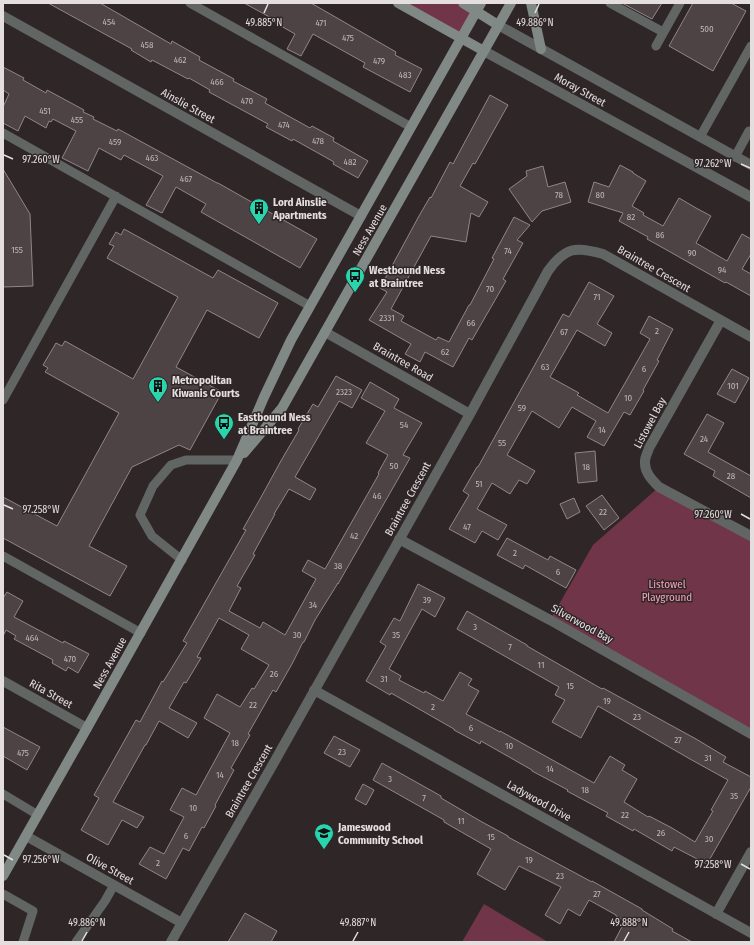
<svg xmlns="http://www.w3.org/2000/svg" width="754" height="945" viewBox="0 0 754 945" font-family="'Fira Sans Condensed',sans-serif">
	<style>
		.green { fill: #71354a }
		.building { fill: #4d4345; stroke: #918588 }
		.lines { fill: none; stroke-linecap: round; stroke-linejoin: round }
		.service { stroke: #616664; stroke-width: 9 }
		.minor { stroke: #616664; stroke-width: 10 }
		.tertiary { stroke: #616664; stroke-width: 10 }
		.secondary { stroke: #818986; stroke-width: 10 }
		.ticks { fill: none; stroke: #e4dedf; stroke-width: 1.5 }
		.labels { text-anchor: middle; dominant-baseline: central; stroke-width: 3; stroke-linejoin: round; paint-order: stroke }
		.number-label { font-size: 9px; fill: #beb7b8 }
		.street-label { font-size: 11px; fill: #e4dedf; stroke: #2f2628 }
		.poi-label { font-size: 11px; font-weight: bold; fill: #e4dedf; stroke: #2f2628; text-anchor: start }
		.park-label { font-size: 11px; fill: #f4a3bb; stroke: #2f2628 }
		.ticks-label { font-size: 10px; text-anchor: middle; fill: #e4dedf; stroke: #2f2628; stroke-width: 3; stroke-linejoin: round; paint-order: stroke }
	</style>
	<rect width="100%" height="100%" fill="#2f2628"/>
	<path class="green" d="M398,3H463L477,11L461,38Z
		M659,487L751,536V734L550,620L593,545Z
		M484,904L548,942H462Z"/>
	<path class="building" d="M48,3H100L171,44L172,41L200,57L199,60L234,79L233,81L267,99L265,103L310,128L312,126L334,138L333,141L368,161L358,178L333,164L334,162L293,139L292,141L266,127L268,124L209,92L210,90L189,78L188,79L152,60L151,62L131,50L132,49Z
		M244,3H311L396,52L395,55L422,69L410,92L363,67L365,63L313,34L301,56L287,49L295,34L274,22L275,20Z
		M622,3H662L652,19Z
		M693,3H731L746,11L713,71L669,46Z
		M3,67L24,78L23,80L46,93L47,90L84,110L83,112L94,117L93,119L117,131L118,129L217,183H218L317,239L300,268L201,212L206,204L176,187L162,213L146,205L163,176L124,155L121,160L99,148L88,171L62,158L76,131L53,119L51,122L49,121L46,128L25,116L18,131L3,123V107L9,94L3,90Z
		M490,95L508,105L475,164L473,163L460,186L488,202L479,217L471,213L466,242L431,236L391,309L404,316L401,321L436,340L438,337L449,342L469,305H470L494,259L492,258L514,217L530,225L517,240L523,243L503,279L506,281L472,340L469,338L453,367L425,352L420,362L405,354L411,344L369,320L387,292L380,288L419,216L430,197L431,198L450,162L453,164Z
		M620,165L633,172V173L646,181L632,206L644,213L643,215L663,226L679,198L696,208L711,216L696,243L727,261L742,234L751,239V254L742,269L751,274V296L726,282L725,283L665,249L647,239L648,237L619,221L623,213L588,202L594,182L609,187Z
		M543,166L548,187L565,182L571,202L542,211L532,222L509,189L527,176L526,171Z
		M3,169L30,214L33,286L3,287Z
		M124,229L213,278L218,270L278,303L259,338L207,310L176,367L222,392L190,450L179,445L132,467L89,546L127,566L110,596L3,538V497L57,526L119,413L45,372L48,368L43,365L56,343L62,346L65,341L133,379L178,297L107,258L114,246L109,244L116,232L121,235Z
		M589,282L614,296L597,324L612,333L605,346L577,330L550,377L579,393L577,395L608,413L650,339L640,333L649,316L673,329L657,360L659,361L643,390L644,391L630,415L624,412L604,446L587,437L596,421L572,407L559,428L532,411L507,455L535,471L527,484L519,480L510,494L492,483L477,509L507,525L498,540L482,531L475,543L449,529L469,495L463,491L477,467H478L563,314L569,317Z
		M732,369L749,378L735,403L717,394Z
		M336,376L362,390L352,408L339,401L295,477L316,489L310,500L289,489L274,514H275L253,554L255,555L237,586L241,588L229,611L260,628L263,622L285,635L316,579L302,571L308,560L325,569L379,474L378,473L388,455L366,443L385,411L361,398L370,382L399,399L394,408L422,423L403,455L410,458L338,584V583L315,620L304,642H303L292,664L276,692L273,690L248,734L250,735L231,768L234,770L215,805L216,806L204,828L202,827L189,851L183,848L166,879L139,864L150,847L164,854L184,817L170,810L182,788L196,795L230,733L204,718L217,694L240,707L252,688L254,689L269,665L241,649L249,635L219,618L197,657L201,658L186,683L184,682L169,708L197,723L188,738L159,721L146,745H145L113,802L144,817L137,828L122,820L108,845L81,830L99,798L94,795L136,720L140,722L162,681L163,682L187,643L183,641L246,530L243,529L260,499L282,459L299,430L298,429L313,404L318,407Z
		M707,414L724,423L708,452L751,476V498L713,476L715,471L684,454Z
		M595,451L597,481L578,483L575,453Z
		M602,495L619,518L604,530L586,506Z
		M574,498L580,512L567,519L560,504Z
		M507,538L548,560L550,556L576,570L566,588L525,565L523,569L497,555Z
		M418,584L445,598L435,617L422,609L389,669L401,676L399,680L424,693L425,691L443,701L460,672L472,679L468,685L479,691L466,714L500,732V731L594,783L610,756L625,765L622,770L637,779L624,802L648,817L649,816L672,828L695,842L713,811L711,810L728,780L690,759L598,706L581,738L552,722L565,700L555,695L559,687L457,629L467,611L527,645V646L602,689L603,688L696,739L726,757L723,762L751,777V787L707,864L674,847L672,851L634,829L633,831L606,816L608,813L567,791L568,790L532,771V770L481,741L480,744L454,730V729L391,693L390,695L366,681L386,646L380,642L394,618L400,621Z
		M7,592L23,601L14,617L63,643L64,641L89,654L78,673L68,667L66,671L52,663L53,660L14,639L16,636L6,630L3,636V598Z
		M3,727L40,747L27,770L3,756Z
		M334,736L360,750L350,767L324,753Z
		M382,763L441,796V798L482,822L508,836V837L592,882V881L642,909V910L673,929L672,931L692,942H614L625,921L616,916V915L589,900L580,916L568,909L560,924L545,915L561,887L519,866L505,890L477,874L491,849L444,822V820L373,780Z
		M363,784L374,790L366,805L355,799Z
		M245,913L277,931L271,942H228Z"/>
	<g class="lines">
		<path class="service" d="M190,3L411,127
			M610,3L663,32
			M656,46L680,3
			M3,133L310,306
			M700,137L751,46
			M735,157L749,131
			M3,400L116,196
			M3,556L141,633
			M182,560L152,536L140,515L153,486L171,465L186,460H237
			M3,794L38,815
			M3,894L33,911L23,942
			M76,942L105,901L114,885"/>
		<path class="minor" d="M3,16L361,216
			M721,320L649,448C648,452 645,457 645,461C644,472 652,480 659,487L751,536
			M325,332L470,414
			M399,539L550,620L751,734
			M3,681L87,728
			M314,690L751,933
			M26,836L182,923
			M716,914L751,852
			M171,942L272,766L470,414L548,271C565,247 576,246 603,254L751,337"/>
		<path class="tertiary" d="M498,25L751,165
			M484,51L751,197"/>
		<path class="secondary" d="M398,3L484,51
			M463,3L498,25
			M531,3L541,49
			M244,453L282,408L511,3
			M3,876L87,728L237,460L264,397L291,340L481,3"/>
	</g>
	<path class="ticks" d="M264,13L268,4M535,13L539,4M4,155L13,159M741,164L750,168M4,505L13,509M741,514L750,519M4,855L13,860M741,864L750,869M82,941L87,932M353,941L358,932M624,941L629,932"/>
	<defs>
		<g id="building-pin" transform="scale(1)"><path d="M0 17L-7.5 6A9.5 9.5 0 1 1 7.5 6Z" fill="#28d5ad" stroke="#2f2628"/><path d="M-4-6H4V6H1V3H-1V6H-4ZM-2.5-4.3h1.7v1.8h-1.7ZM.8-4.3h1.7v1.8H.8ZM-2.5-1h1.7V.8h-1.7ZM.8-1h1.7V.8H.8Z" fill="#111"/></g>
		<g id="bus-pin" transform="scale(1)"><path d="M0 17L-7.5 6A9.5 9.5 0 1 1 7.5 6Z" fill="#28d5ad" stroke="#2f2628"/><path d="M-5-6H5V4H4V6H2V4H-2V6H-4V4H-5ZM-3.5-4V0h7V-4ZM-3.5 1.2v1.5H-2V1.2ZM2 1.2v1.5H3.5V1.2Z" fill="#111"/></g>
		<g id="school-pin" transform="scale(1)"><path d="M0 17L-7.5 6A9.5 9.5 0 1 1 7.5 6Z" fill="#28d5ad" stroke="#2f2628"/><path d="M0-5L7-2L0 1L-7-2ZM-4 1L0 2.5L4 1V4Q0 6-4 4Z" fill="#111"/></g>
	</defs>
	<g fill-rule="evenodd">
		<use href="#building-pin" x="259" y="208"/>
		<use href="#bus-pin" x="355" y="276"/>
		<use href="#building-pin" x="158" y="386"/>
		<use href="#bus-pin" x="224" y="423"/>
		<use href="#school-pin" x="324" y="833"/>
	</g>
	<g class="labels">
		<g class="number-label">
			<text x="109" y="22">454</text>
			<text x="321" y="23">471</text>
			<text x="707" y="29">500</text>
			<text x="348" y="38">475</text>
			<text x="147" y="45">458</text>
			<text x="180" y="60">462</text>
			<text x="379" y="61">479</text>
			<text x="405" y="75">483</text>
			<text x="217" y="82">466</text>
			<text x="247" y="101">470</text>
			<text x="45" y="111">451</text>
			<text x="77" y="120">455</text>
			<text x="284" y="125">474</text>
			<text x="318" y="141">478</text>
			<text x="115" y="142">459</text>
			<text x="152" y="158">463</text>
			<text x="350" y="162">482</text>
			<text x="186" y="179">467</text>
			<text x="559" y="195">78</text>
			<text x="600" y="195">80</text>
			<text x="631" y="217">82</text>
			<text x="660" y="235">86</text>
			<text x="17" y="250">155</text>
			<text x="508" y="251">74</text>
			<text x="692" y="253">90</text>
			<text x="722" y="270">94</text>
			<text x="490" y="289">70</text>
			<text x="597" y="297">71</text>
			<text x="387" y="318">2331</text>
			<text x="471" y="323">66</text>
			<text x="657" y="331">2</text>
			<text x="564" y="332">67</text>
			<text x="445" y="352">62</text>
			<text x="545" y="367">63</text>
			<text x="644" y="369">6</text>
			<text x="733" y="386">101</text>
			<text x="344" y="392">2323</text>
			<text x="628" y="398">10</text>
			<text x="522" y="408">59</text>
			<text x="404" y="425">54</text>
			<text x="602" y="430">14</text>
			<text x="704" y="439">24</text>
			<text x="502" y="443">55</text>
			<text x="394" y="466">50</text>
			<text x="586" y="467">18</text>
			<text x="731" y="476">28</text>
			<text x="479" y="484">51</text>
			<text x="377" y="496">46</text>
			<text x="603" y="512">22</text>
			<text x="467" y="527">47</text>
			<text x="354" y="536">42</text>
			<text x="515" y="553">2</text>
			<text x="338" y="566">38</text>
			<text x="558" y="572">6</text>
			<text x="427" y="600">39</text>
			<text x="313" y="605">34</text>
			<text x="475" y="627">3</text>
			<text x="297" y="635">30</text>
			<text x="396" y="635">35</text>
			<text x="32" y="638">464</text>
			<text x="510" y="647">7</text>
			<text x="70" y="659">470</text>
			<text x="541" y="665">11</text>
			<text x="274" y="674">26</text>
			<text x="384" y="679">31</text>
			<text x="570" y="686">15</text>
			<text x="607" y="701">19</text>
			<text x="253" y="705">22</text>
			<text x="433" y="707">2</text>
			<text x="637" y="717">23</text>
			<text x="471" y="728">6</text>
			<text x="678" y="740">27</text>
			<text x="235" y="743">18</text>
			<text x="509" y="746">10</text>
			<text x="342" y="752">23</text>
			<text x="23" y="753">475</text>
			<text x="708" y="758">31</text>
			<text x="550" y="769">14</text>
			<text x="220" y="775">14</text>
			<text x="390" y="779">3</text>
			<text x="585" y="790">18</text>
			<text x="734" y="796">35</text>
			<text x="424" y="798">7</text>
			<text x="193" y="808">10</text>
			<text x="625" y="815">22</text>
			<text x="461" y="821">11</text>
			<text x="661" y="833">26</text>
			<text x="186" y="836">6</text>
			<text x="491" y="837">15</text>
			<text x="709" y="839">30</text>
			<text x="529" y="860">19</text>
			<text x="158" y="863">2</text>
			<text x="560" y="876">23</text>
			<text x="597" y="894">27</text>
		</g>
		<g class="street-label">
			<text transform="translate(580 90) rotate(29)">Moray Street</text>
			<text transform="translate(188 106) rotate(29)">Ainslie Street</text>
			<text transform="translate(370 230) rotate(-60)">Ness Avenue</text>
			<text transform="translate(654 269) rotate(30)">Braintree Crescent</text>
			<text transform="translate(403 362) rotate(30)">Braintree Road</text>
			<text transform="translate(650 423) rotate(-62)">Listowel Bay</text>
			<text transform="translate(408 499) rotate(-61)">Braintree Crescent</text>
			<text transform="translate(582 624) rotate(29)">Silverwood Bay</text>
			<text transform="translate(110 663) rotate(-61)">Ness Avenue</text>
			<text transform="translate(51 694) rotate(29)">Rita Street</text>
			<text transform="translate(249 781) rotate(-60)">Braintree Crescent</text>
			<text transform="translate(539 801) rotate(29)">Ladywood Drive</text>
			<text transform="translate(110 869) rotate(29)">Olive Street</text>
		</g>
		<g class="poi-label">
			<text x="273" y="202">Lord Ainslie<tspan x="273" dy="13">Apartments</tspan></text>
			<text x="369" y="270">Westbound Ness<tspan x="369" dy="13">at Braintree</tspan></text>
			<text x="172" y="380">Metropolitan<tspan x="172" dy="13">Kiwanis Courts</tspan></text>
			<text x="238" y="417">Eastbound Ness<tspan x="238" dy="13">at Braintree</tspan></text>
			<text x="338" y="827">Jameswood<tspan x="338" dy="13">Community School</tspan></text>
		</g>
		<g class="park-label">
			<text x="667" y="584">Listowel<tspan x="667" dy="13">Playground</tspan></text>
		</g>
	</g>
	<g class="ticks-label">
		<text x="264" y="26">49.885°N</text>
		<text x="535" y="26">49.886°N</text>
		<text x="41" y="163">97.260°W</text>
		<text x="713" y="167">97.262°W</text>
		<text x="41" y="513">97.258°W</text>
		<text x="713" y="518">97.260°W</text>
		<text x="41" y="863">97.256°W</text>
		<text x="713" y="868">97.258°W</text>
		<text x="87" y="926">49.886°N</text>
		<text x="358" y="926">49.887°N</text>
		<text x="629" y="926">49.888°N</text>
	</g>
	<rect width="754" height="945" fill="none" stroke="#e4dedf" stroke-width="8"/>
</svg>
